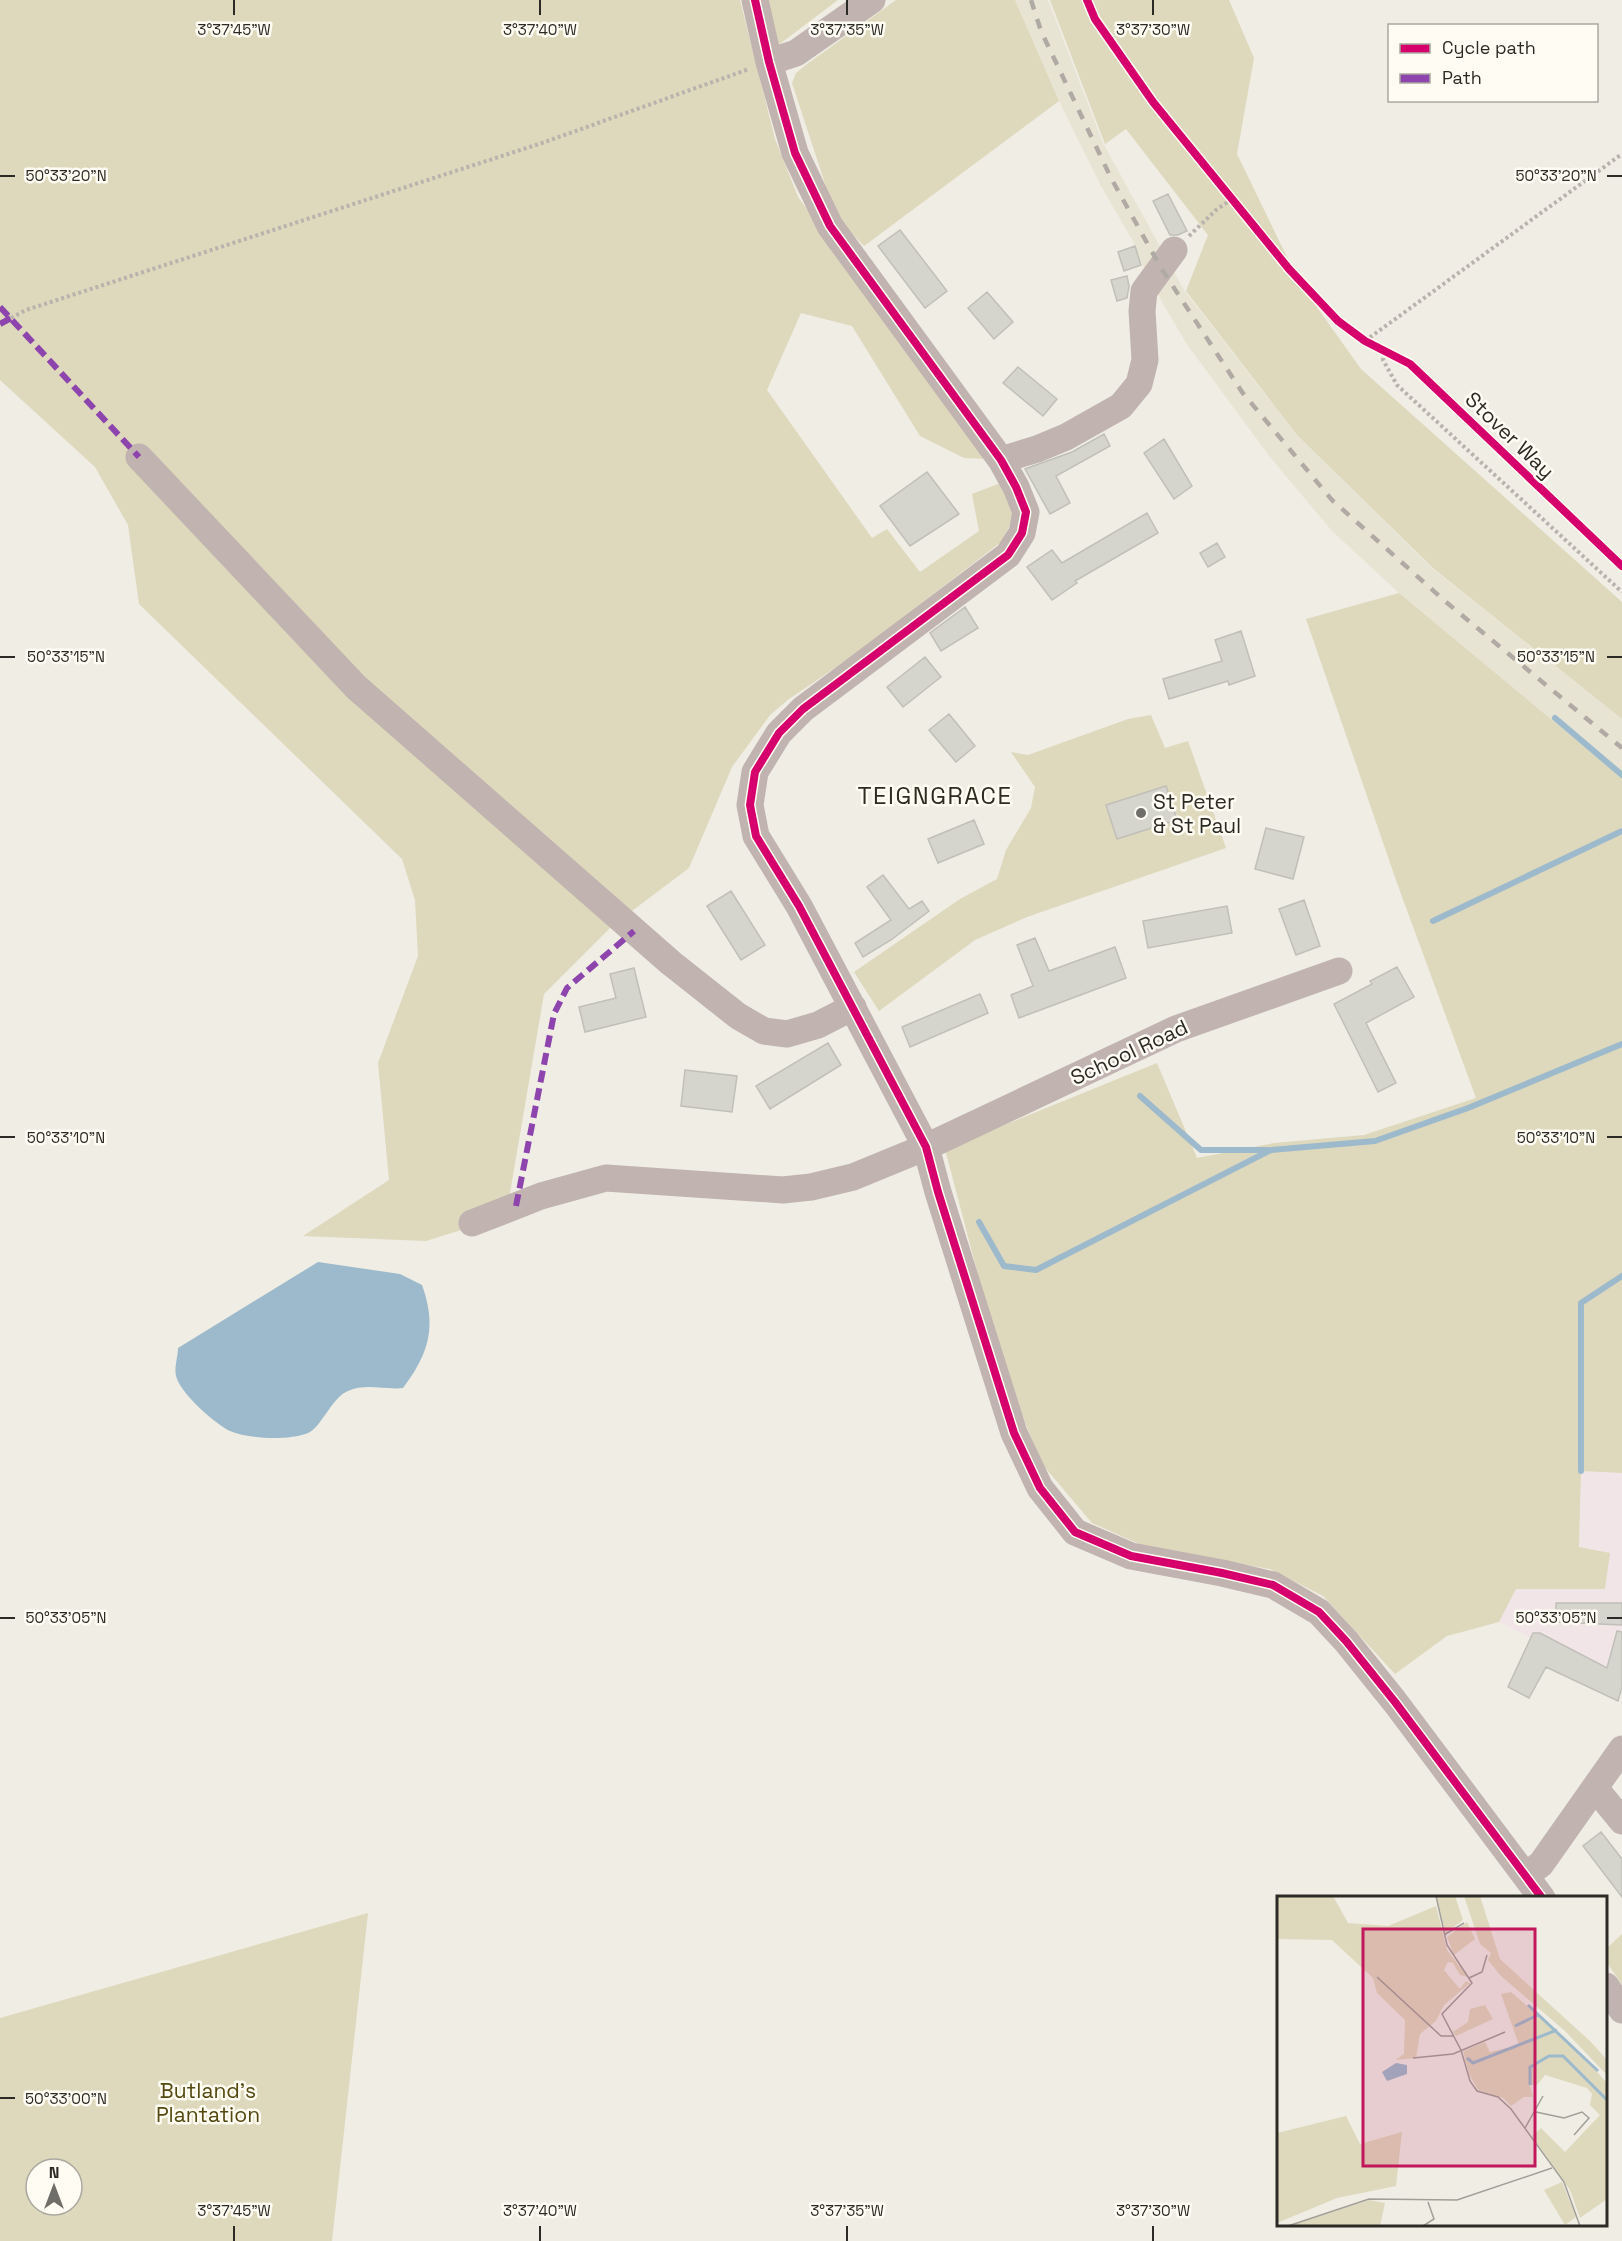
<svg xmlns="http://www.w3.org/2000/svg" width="1622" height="2241" viewBox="0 0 1622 2241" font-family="'Space Grotesk',sans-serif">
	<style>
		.built { fill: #e8e4d3 }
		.industrial { fill: #f2e5e7 }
		.green { fill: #ded8bc; fill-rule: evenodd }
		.water { fill: #9dbacc }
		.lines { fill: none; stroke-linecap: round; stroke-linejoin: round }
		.stream { stroke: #9dbacc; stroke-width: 6 }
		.building { fill: #d5d4cd; stroke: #c0bfb8; stroke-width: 1.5 }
		.path { stroke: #b9b2ad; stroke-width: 4; stroke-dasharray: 3 3; stroke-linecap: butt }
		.minor { stroke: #c0b3b0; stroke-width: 27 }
		.rail { stroke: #b0aaa4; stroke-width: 4.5; stroke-dasharray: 10 10; stroke-linecap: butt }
		.quiet { stroke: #8e44ad; stroke-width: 6; stroke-dasharray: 12 6; stroke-linecap: butt }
		.cycleway-casing { stroke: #fffdf3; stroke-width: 11 }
		.cycleway { stroke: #d6006c; stroke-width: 8 }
		.ticks { fill: none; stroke: #2c2a25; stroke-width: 2 }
		.poi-dot { fill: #706e68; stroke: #fffdf3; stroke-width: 2 }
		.labels { text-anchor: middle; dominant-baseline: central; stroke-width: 5; stroke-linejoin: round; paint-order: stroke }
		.street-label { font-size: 21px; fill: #2c2a25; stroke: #fffdf3 }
		.poi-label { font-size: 21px; fill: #2c2a25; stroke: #fffdf3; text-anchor: start }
		.park-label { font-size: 21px; fill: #54470f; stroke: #fffdf3 }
		.quarter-label { font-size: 24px; letter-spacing: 1.5px; fill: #2e2b1f; stroke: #fffdf3 }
		.inset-river { fill: none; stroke: #9dbacc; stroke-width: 3 }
		.inset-road { fill: none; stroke: #a19f98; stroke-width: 1.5 }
		.view { fill: #c2185b; fill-opacity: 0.15; stroke: #c2185b; stroke-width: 3 }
		.inset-edge { fill: none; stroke: #2c2a25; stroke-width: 3 }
		.ticks-label { font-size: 15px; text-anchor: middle; fill: #2c2a25; stroke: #fffdf3; stroke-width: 5; stroke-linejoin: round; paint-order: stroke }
	</style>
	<rect width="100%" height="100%" fill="#efede4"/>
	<path class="built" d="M1015,0H1048L1103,143L1184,290L1296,434L1433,569L1622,719V778L1399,593L1332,531L1270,457L1186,343L1147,276L1135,245L1100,184L1059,101Z"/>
	<path class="industrial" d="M1581,1471L1622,1473V1685L1499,1622L1516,1589H1605L1579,1548Z"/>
	<path class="green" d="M0,0H740L775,139L798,197L989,459L964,458L920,436L852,326L801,313L767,390L872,538L887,529L920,572L979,531L972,494L1003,482C1015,511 1017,514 1001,542L854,655L789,699L770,715L732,767L689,868L612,926L544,994L506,1216L426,1241L303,1236L389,1180L378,1063L418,956L415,900L402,859L139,604L128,525L95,467L0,380Z
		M768,0H838L777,46Z
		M896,0H1015L1059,101L864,246L836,217L792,83L796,73L807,64Z
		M1050,0H1229L1254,58L1237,154L1299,282L1361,369L1622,602V719L1434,569L1297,435L1186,291L1208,235L1126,129L1105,144Z
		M1399,593L1622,778V1473L1581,1471L1579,1547L1610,1553L1605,1589H1516L1499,1622L1447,1636L1395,1674L1323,1596L1270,1569L1153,1550L1092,1523L1042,1464L1002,1366L945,1149L1157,1063L1197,1158L1274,1143L1364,1135L1476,1098L1397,883L1306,619Z
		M1151,715L1165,748L1188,741L1226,848L1027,917L975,940L879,1011L854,972L960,899L997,879L1006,850L1031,808L1035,787L1011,752L1028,755L1128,719Z
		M368,1913L332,2241H0V2018ZM36,2169H72V2205H36Z
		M1622,1934V1985L1606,1961V1949Z"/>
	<path class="water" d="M318,1262L400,1274L422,1285C437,1327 429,1353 403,1388C384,1390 366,1383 348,1391C332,1397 321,1428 308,1433C288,1441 249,1439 230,1431C215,1424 180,1393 176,1376C174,1368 178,1356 178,1348Z"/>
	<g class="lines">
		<path class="stream" d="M1555,718L1622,775
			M1433,921L1622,831
			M1140,1096L1201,1150H1269
			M979,1222L1004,1266L1036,1270L1271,1150L1375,1141L1468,1108L1622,1044
			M1581,1471V1303L1622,1276"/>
	</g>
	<path class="building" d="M1168,194L1187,231L1178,235H1170L1153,201Z
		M900,230L947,291L925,308L878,246Z
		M1135,246L1141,265L1124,271L1118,252Z
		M1127,276L1129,286L1127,298L1117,301L1111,280Z
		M987,292L1013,322L994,339L968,308Z
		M1018,367L1057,399L1043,416L1003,383Z
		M1104,434L1110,446L1056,476L1070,503L1050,514L1025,469L1072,452Z
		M1164,439L1192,486L1174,499L1144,453Z
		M927,472L959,514L910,546L880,506Z
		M1147,513L1158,533L1075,581L1077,583L1052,600L1027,567L1052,550L1062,563Z
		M1217,543L1225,557L1208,567L1200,553Z
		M965,607L978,628L941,651L930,633Z
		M1241,631L1255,676L1229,685L1228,681L1169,699L1163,679L1222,661L1215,640Z
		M925,657L941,677L903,707L887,687Z
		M949,714L975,746L956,762L929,730Z
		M1166,786L1177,820L1117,839L1106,805Z
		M974,820L984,844L938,863L928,839Z
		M1266,828L1304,837L1293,879L1255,869Z
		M883,875L909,909L922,901L929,911L891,940L863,957L855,943L891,920L867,887Z
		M731,891L765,945L741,960L707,906Z
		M1304,900L1320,946L1296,955L1279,909Z
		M1227,906L1232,933L1148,948L1143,921Z
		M1035,938L1049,971L1115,947L1126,978L1019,1018L1011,995L1033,986L1017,945Z
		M1397,967L1414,997L1366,1023L1396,1083L1378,1092L1334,1004L1372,984L1370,981Z
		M634,968L646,1017L585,1032L579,1007L616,998L610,974Z
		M980,994L988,1013L910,1047L902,1027Z
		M828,1043L841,1065L770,1109L756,1086Z
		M685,1070L737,1076L732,1112L681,1106Z
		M1556,1603H1622V1625L1556,1622Z
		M1617,1631L1622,1632V1687L1618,1701L1546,1667L1529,1698L1508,1687L1533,1633H1540L1607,1668Z
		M1601,1832L1622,1859V1897L1583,1846Z"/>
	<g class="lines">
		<path class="path" d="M1189,236L1216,210L1232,199
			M11,318L26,310L542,143L749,69
			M1365,341L1622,154
			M1384,352L1383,360L1397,385L1622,592"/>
		<path class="minor" d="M755,0L769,62L795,153L830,226L1001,460L1016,487L1026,512L1022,533L1008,555L803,709L779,733L755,772L750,805L756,836L799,906L926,1147L938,1192L1014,1433L1040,1488L1075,1532L1131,1556L1222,1573L1273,1585L1319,1612L1346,1641L1395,1702L1542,1898
			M769,62L796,53L872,0
			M139,457L356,687L671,963L738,1016L764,1031L787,1034L818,1025L853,1007
			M1001,460L1037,449L1066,437L1121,406L1139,384L1145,360L1142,311L1144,291L1174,250
			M472,1223L541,1196L606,1178L783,1190L811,1187L853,1177L926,1147L1176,1029L1339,971
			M1595,1788L1622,1821
			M1526,1875L1541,1864L1622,1749
			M1606,1986L1622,2010"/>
		<path class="rail" d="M1031,0L1041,31L1111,178L1161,268L1242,392L1332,500L1446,602L1622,748"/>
		<path class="quiet" d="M0,307L139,457
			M0,324L11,318
			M516,1206L554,1014L567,988L634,931"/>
		<g class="cycleway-casing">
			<path id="cycleway" d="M755,0L769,62L795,153L830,226L1001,460L1016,487L1026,512L1022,533L1008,555L803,709L779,733L755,772L750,805L756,836L799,906L926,1147L938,1192L1014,1433L1040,1488L1075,1532L1131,1556L1222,1573L1273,1585L1319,1612L1346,1641L1395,1702L1542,1898
				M1087,0L1095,19L1153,102L1289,269L1338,321L1365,341L1410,364L1622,566"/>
		</g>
		<use href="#cycleway" class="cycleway"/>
	</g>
	<path class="ticks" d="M234,0V15M540,0V15M847,0V15M1153,0V15M0,176H15M1607,176H1622M0,657H15M1607,657H1622M0,1137H15M1607,1137H1622M0,1618H15M1607,1618H1622M0,2098H15M234,2226V2241M540,2226V2241M847,2226V2241M1153,2226V2241"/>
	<circle class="poi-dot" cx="1141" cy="813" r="6"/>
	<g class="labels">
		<g class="street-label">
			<text transform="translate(1510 435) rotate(44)">Stover Way</text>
			<text transform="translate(1129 1052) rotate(-25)">School Road</text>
		</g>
		<g class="poi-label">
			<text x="1153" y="801">St Peter<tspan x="1153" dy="24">&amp; St Paul</tspan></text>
		</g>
		<g class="park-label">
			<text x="208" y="2090">Butland's<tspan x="208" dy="24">Plantation</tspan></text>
		</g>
		<g class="quarter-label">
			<text x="935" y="795">TEIGNGRACE</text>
		</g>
	</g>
	<g transform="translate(1277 1896)">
		<rect width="330" height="330" fill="#efede4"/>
		<path d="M0,0H56L71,27L111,30L159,10L170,54L191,81L183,79L176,67L171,66L167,74L183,93L189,85L193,87L167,109L159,125L143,138L139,162L118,164L127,158L128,124L100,97L96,82L55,44L0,43ZM160,0H178L186,24L168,38ZM187,0H203L223,63L314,146L330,164V179L288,135L223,79L211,64L214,57L203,48ZM190,26L198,43L177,59L170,41ZM234,96L296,150L330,187V303L303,322L293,294L255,240L264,232L288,256L323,219L313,209L315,198L310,192L268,179L260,189H253L256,201H247L234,210L226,202L201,194L192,178L186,155L208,146L213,156L242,149L224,98ZM208,109L216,123L179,140L176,136L191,126L193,113ZM69,220L83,248L125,236L119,290L60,302L0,327V237ZM285,286L299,321L288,329L267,294ZM92,304L108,307L103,330H13Z" fill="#ded8bc"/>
		<path d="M119,167L130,169V178L110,185L105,176Z" fill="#9dbacc"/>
		<path class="inset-river" d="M251,109L321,175M238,130L261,119M190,162L196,167L280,134M253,189V171L272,160H286L330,204"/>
		<path class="inset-road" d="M159,0L170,49L195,87L165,118L184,154L193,185L200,195L221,201L234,213L287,286L303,330M167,39L187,27M100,81L164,140H176M192,82L205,76L210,59M136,162L176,158L228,136M259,216L287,222L305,216L312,222L297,239M248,232L266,200M11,330L92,303L180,304L275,272M146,330L157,323L151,306"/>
		<path class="view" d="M86,33H258V270H86Z"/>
		<rect width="330" height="330" class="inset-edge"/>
	</g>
	<g class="ticks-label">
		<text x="234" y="35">3°37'45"W</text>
		<text x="540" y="35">3°37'40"W</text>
		<text x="847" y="35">3°37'35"W</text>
		<text x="1153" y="35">3°37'30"W</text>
		<text x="66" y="181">50°33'20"N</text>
		<text x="1556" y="181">50°33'20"N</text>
		<text x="66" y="662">50°33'15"N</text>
		<text x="1556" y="662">50°33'15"N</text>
		<text x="66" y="1143">50°33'10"N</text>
		<text x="1556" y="1143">50°33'10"N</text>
		<text x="66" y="1623">50°33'05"N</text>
		<text x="1556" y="1623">50°33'05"N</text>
		<text x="66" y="2104">50°33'00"N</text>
		<text x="234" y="2216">3°37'45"W</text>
		<text x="540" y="2216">3°37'40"W</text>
		<text x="847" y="2216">3°37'35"W</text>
		<text x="1153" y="2216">3°37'30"W</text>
	</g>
	<rect x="1388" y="24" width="210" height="78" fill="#fffdf3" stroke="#aba9a1" stroke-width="1.5"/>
	<rect x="1400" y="44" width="30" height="9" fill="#d6006c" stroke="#aba9a1" stroke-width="1.5"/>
	<text x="1442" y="54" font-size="18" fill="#2c2a25">Cycle path</text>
	<rect x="1400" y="74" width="30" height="9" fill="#8e44ad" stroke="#aba9a1" stroke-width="1.5"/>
	<text x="1442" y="84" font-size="18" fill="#2c2a25">Path</text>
	<g transform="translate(54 2187)"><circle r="28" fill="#fffdf3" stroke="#aba9a1" stroke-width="1.5"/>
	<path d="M0-4.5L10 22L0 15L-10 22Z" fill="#706e68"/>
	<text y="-9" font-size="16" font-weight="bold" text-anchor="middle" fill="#2c2a25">N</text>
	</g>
</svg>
